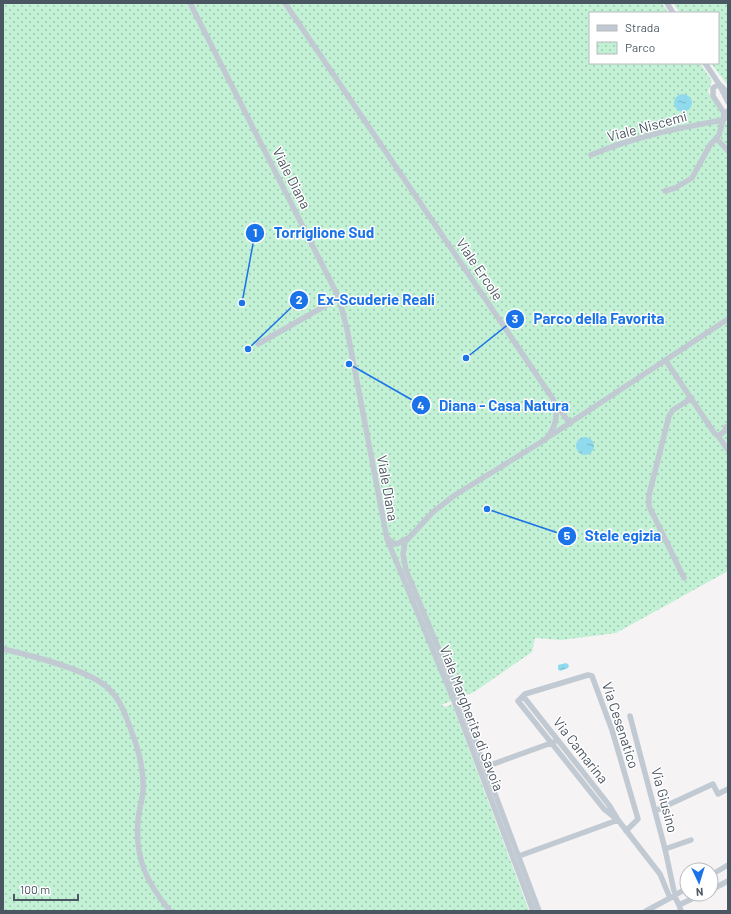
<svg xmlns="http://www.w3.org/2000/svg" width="731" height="914" viewBox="0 0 731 914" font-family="Barlow,sans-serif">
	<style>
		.park { fill: url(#park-dots) }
		.water { fill: url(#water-ripples) }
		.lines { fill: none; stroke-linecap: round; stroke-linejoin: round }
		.minor { stroke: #c1cad2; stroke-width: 5.5 }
		.minor-bridge { stroke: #c1cad2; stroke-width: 5.5 }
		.labels { text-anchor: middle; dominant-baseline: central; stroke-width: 3; stroke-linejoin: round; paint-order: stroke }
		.street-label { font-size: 14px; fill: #4a5661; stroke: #fff }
		.leader { fill: none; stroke: #1a73e8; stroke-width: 1.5 }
		.callout-dot { fill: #1a73e8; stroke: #fff; stroke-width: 1.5 }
		.mark-label { font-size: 12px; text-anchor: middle; font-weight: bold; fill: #fff }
		.callout-label { font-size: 15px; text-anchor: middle; font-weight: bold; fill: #1a73e8; stroke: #fff; stroke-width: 3; stroke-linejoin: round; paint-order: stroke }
	</style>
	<defs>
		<pattern id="park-dots" width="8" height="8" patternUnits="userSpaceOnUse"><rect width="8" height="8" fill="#c3f1d5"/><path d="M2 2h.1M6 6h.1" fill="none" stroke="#a0c6b0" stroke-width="1.8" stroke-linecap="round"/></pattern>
		<pattern id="water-ripples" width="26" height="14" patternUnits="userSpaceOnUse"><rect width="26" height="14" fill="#90daee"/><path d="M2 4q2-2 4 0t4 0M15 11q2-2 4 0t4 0" fill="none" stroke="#78b4c4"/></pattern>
	</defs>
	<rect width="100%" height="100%" fill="#f5f3f3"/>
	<path class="park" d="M3,3H662L668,13H590V63H700L712,81L708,92L728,125V571L616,633L561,640L535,638L532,652L474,692L441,705L446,707L452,704L529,911H3Z
		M673,3H728V86L711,63H718V13H680Z"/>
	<path class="water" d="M674 103a9 9 0 1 1 18 0a9 9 0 1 1-18 0Z
		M576 446a9 9 0 1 1 18 0a9 9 0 1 1-18 0Z
		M566,663L569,665L568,668L560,671L558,669V665Z"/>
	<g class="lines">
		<path class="minor" d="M190,3L339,298L347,329L387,539L454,701L533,911
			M285,3L553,399C559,413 556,427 546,439L455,495L433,512L405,542L403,554L406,570L459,698L539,911
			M667,3L673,13
			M705,63L719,84L728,93
			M728,102L719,84L713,88V96L724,113L728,111
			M716,138L728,151
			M591,155C633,137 678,128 723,120L724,113
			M665,191L675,188L692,178L710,145L719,135L723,120L728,117
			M258,344L339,298
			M666,361L715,434L718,436L725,431L726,427
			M556,404L570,424
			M550,436L728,319
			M718,436L728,450
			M387,538L392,542L397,544L406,539
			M684,578L649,506V495L669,416L673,410L692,398
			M3,649C29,655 93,671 110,690C121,701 126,716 131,730C138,748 144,770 143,789C143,801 138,811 138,822C135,859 147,883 170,911
			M523,696L609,805L618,820L660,874L670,898
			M630,716L665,849L674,891
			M485,767L554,742
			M655,811L713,784L718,794L728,789
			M618,820L604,809L518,701L525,694L588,675L592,676L612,730L638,819L626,831
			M665,849L691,840
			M519,856L618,820
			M711,875L728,865
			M711,890L728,881
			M676,899L679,905
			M646,911L672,897
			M681,911L679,905L702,894"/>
		<path class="minor-bridge" d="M672,897L687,888"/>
	</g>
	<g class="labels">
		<g class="street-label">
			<text transform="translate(647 126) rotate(-15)">Viale Niscemi</text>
			<text transform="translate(292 178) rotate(63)">Viale Diana</text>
			<text transform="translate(480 269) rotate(56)">Viale Ercole</text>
			<text transform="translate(388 488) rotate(80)">Viale Diana</text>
			<text transform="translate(472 718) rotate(69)">Viale Margherita di Savoia</text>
			<text transform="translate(621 725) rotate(72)">Via Cesenatico</text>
			<text transform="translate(581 750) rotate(52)">Via Camarina</text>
			<text transform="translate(665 800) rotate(75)">Via Giusino</text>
		</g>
	</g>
	<path class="leader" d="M242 303L255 233M248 349L299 300M466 358L515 319M349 364L421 405M487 509L567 536"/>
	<g class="callout-dot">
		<circle cx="242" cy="303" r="4"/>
		<circle cx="248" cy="349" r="4"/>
		<circle cx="466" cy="358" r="4"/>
		<circle cx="349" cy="364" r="4"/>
		<circle cx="487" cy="509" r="4"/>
		<circle cx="255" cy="233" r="10"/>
		<circle cx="299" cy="300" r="10"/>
		<circle cx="515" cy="319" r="10"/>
		<circle cx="421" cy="405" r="10"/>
		<circle cx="567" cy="536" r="10"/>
	</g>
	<g class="mark-label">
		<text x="255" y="237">1</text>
		<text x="299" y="304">2</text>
		<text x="515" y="323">3</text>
		<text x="421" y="410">4</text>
		<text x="567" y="540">5</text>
	</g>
	<g class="callout-label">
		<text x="324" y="238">Torriglione Sud</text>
		<text x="376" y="305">Ex-Scuderie Reali</text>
		<text x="599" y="324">Parco della Favorita</text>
		<text x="504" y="411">Diana - Casa Natura</text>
		<text x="623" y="541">Stele egizia</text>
	</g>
	<rect width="731" height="914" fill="none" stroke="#4a5661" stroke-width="8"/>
	<rect x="589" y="12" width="130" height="52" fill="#ffffff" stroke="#b7bbc0"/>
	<rect x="597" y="25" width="20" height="6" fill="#c1cad2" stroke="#b7bbc0"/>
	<text x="625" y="32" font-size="12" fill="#4a5661">Strada</text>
	<rect x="597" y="42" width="20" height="12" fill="url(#park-dots)" stroke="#b7bbc0"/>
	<text x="625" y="52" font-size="12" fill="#4a5661">Parco</text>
	<g transform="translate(699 882) rotate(176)"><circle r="19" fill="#ffffff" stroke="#b7bbc0"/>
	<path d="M0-3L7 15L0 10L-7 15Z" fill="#1a73e8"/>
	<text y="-6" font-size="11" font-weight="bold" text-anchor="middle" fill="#4a5661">N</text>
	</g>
	<path d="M14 894v6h64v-6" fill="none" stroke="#4a5661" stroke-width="2"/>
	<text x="20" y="894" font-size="12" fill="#4a5661" stroke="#ffffff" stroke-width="3" paint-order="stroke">100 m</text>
</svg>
